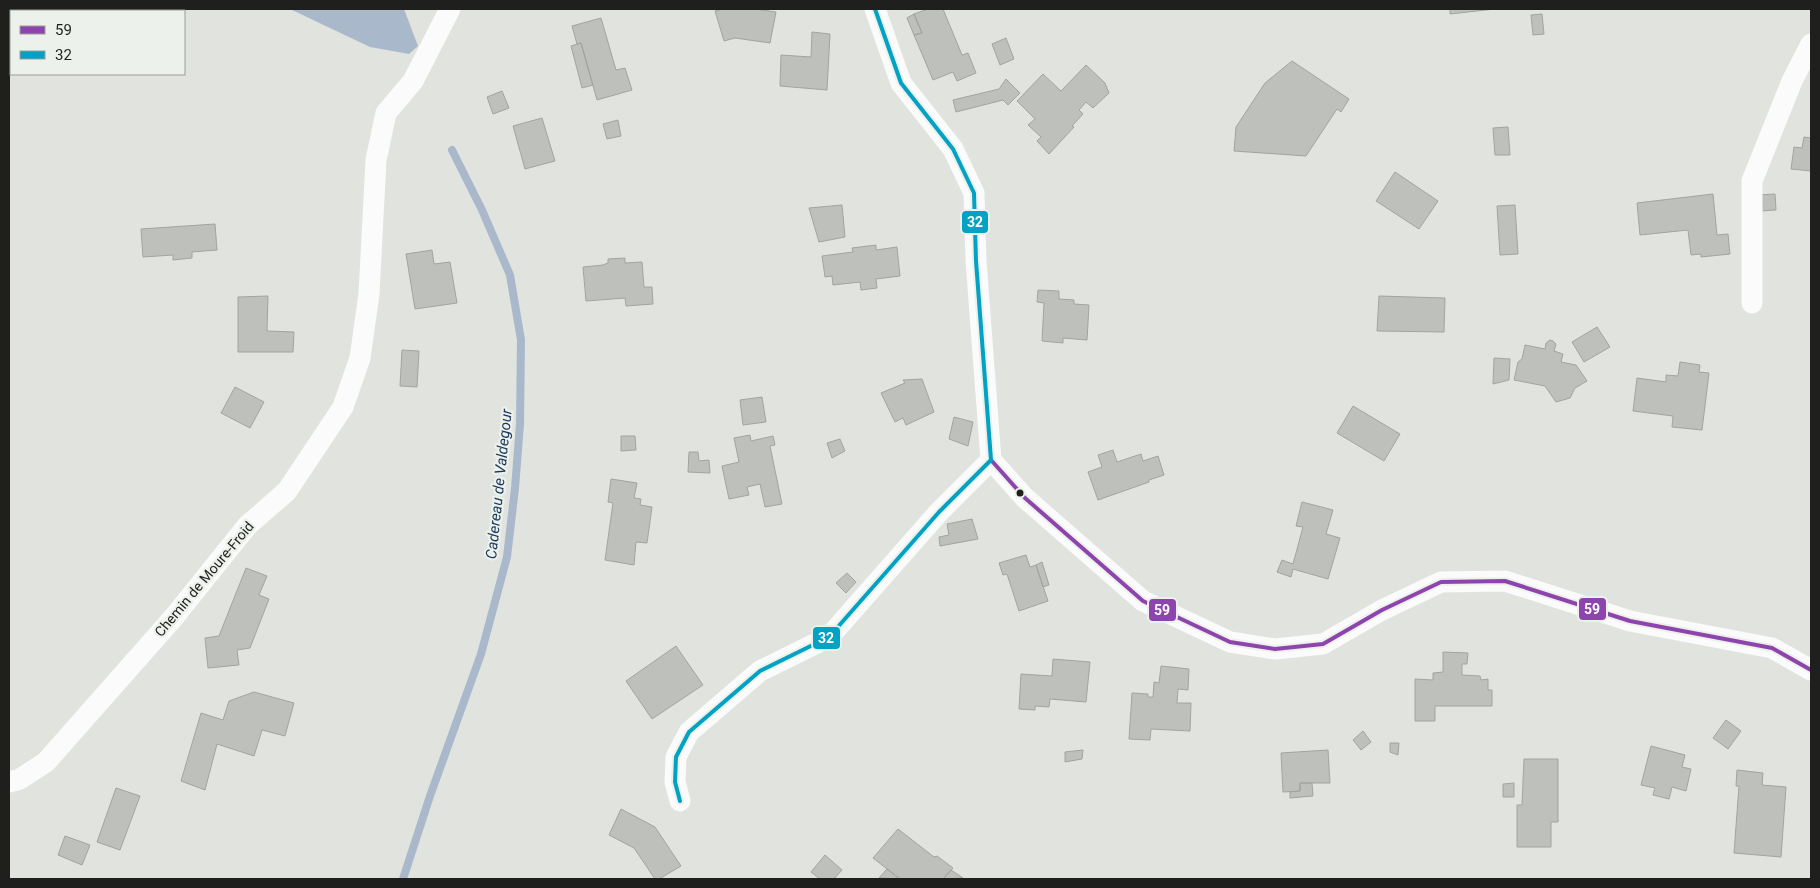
<svg xmlns="http://www.w3.org/2000/svg" width="1820" height="888" viewBox="0 0 1820 888" font-family="Roboto,sans-serif">
	<style>
		.water { fill: #a9b8ca }
		.lines { fill: none; stroke-linecap: round; stroke-linejoin: round }
		.stream { stroke: #a9b8ca; stroke-width: 8 }
		.building { fill: #bec0bc; stroke: #a2a4a2 }
		.street { stroke: #fafbfa; stroke-width: 21 }
		.bus-1-casing { stroke: #edf1eb; stroke-width: 8 }
		.bus-2-casing { stroke: #edf1eb; stroke-width: 8 }
		.bus-1 { stroke: #8e44ad; stroke-width: 4 }
		.bus-2 { stroke: #02a2c5; stroke-width: 4 }
		.bus-dot { fill: #1f201e; stroke: #edf1eb; stroke-width: 2 }
		.labels { text-anchor: middle; dominant-baseline: central; stroke-width: 4.5; stroke-linejoin: round; paint-order: stroke }
		.street-label { font-size: 14px; fill: #1f201e; stroke: #edf1eb }
		.water-label { font-size: 15px; font-style: italic; fill: #1a375d; stroke: #edf1eb }
		.line-badge { stroke: #edf1eb; stroke-width: 2 }
		.badge-label { font-size: 14px; text-anchor: middle; font-weight: bold; fill: #fff }
	</style>
	<rect width="100%" height="100%" fill="#e0e3de"/>
	<path class="water" d="M290,9H404L418,46L409,54L370,47Z"/>
	<g class="lines">
		<path class="stream" d="M403,879L430,796L481,654L507,557L515,488L520,424L521,340L510,275L482,210L452,150"/>
	</g>
	<path class="building" d="M723,9H755L776,12L770,43L735,38L724,41L715,11Z
		M928,9H943L962,55L968,53L976,73L957,81L953,72L933,80L914,35L922,33L914,14Z
		M1450,9H1495L1450,14Z
		M914,14L922,33L914,35L907,18Z
		M1542,14L1544,34L1533,35L1531,15Z
		M601,18L616,70L625,68L632,90L597,100L581,43L577,44L572,26Z
		M812,32L830,34L827,90L780,86L781,55L811,57Z
		M1006,38L1014,59L1000,65L992,44Z
		M581,43L593,85L582,88L571,46Z
		M1292,61L1349,99L1341,112L1337,109L1306,156L1234,151L1236,127L1265,83Z
		M1086,65L1105,83L1109,93L1093,108L1086,102L1079,110L1083,114L1072,126L1074,127L1049,154L1037,141L1041,137L1028,125L1035,119L1017,101L1043,74L1061,91Z
		M1006,79L1020,93L1008,105L1003,100L956,112L953,100L999,89Z
		M502,91L509,108L493,114L487,97Z
		M542,118L555,161L525,169L513,126Z
		M618,120L621,136L607,139L603,124Z
		M1508,127L1510,155H1495L1493,128Z
		M1804,137L1811,138V171L1791,169L1794,147L1802,148Z
		M1395,172L1438,201L1419,229L1376,201Z
		M1713,194L1717,235L1728,234L1730,254L1701,257V254L1691,255L1688,230L1640,235L1637,203Z
		M1775,194L1776,210L1760,211L1759,195Z
		M842,205L845,237L819,242L809,208Z
		M1515,205L1518,254L1500,255L1497,206Z
		M215,224L217,250L192,252V258L173,260V255L143,257L141,229Z
		M876,245V250L897,247L900,276L876,279L877,288L861,290L860,282L833,285L832,276L825,277L822,256L853,252L852,248Z
		M432,250L434,264L450,262L457,303L415,309L406,254Z
		M625,258V263L642,262L644,287H652L653,304L626,306L625,298L586,301L583,267L603,265L608,263V259Z
		M1038,290L1059,291V299L1074,300V304L1089,305L1087,340L1063,338V343L1042,341L1044,303L1037,302Z
		M268,296L267,331L294,332L293,352H238V297Z
		M1379,296L1445,298L1444,332L1377,331Z
		M1597,327L1610,347L1584,362L1572,342Z
		M1550,340L1553,341L1556,344L1554,351L1563,354L1561,362L1576,365L1587,381L1575,388L1570,398L1556,402L1545,386L1514,380L1518,362L1522,359L1525,345L1545,349L1546,343Z
		M402,350L419,351L417,387L400,386Z
		M1494,358L1510,359L1509,380L1493,384Z
		M1680,362L1700,365L1699,372L1709,373L1702,430L1672,427L1673,416L1633,411L1637,378L1666,382V375L1678,376Z
		M922,379L934,412L906,425L903,418L895,422L881,393L905,383L903,380Z
		M235,387L264,402L250,428L221,413Z
		M762,397L766,422L743,425L740,400Z
		M1353,406L1400,434L1384,461L1337,433Z
		M954,417L973,422L968,446L949,439Z
		M750,435L751,441L773,436L775,445L770,446L782,504L765,507L760,484L747,487L749,495L729,499L722,466L739,462L734,438Z
		M621,436H635L636,450L621,451Z
		M840,439L845,451L832,458L827,443Z
		M1113,450L1117,462L1141,454L1143,461L1158,456L1164,475L1149,480V482L1098,500L1088,472L1102,467L1098,455Z
		M689,452H698L699,461L709,460L710,473L688,472Z
		M611,479L637,483L634,498L641,499L640,505L652,507L647,543L636,542L634,565L605,560L613,503L608,502Z
		M1302,502L1333,510L1326,534L1340,538L1328,579L1293,569L1291,577L1277,572L1282,560L1293,564L1303,527L1296,526Z
		M972,519L978,539L940,546L939,537L949,535L947,524Z
		M1026,555L1030,567L1036,565L1048,601L1019,611L1007,574L1003,575L999,563Z
		M1042,562L1049,585L1043,587L1036,565Z
		M246,568L267,576L259,595L269,599L250,648L237,650L239,665L208,668L205,638L219,636Z
		M847,573L856,582L846,593L836,583Z
		M676,646L703,685L652,719L626,681Z
		M1443,652L1468,653L1467,664H1462V675L1480,676L1481,680L1488,679V690H1492V706H1435V721H1415V679L1433,680V673L1443,672Z
		M1053,659L1090,662L1086,702L1050,699L1049,707L1035,706V710L1019,709L1021,674L1052,676Z
		M1161,666L1189,669L1188,690L1178,689L1177,703H1191L1190,731L1151,729L1150,740L1129,739L1132,693L1148,694V697H1153L1154,682L1159,683Z
		M254,692L294,703L285,736L262,730L254,756L217,744L205,790L181,781L201,713L223,720L229,701Z
		M1726,720L1741,731L1728,749L1713,738Z
		M1363,731L1371,742L1361,750L1353,740Z
		M1390,743H1399L1398,755L1390,752Z
		M1651,746L1685,755L1682,767L1691,769L1686,791L1672,787L1669,799L1653,795L1655,788L1641,785Z
		M1083,750L1082,759L1065,762V752Z
		M1328,750L1330,783H1300V791L1283,792L1281,753Z
		M1524,759H1558V822H1551V847H1517V805H1522Z
		M1737,770L1763,773L1762,785L1786,787L1781,857L1734,853L1739,786H1736Z
		M1300,783H1312L1313,796L1290,798V792L1300,791Z
		M1514,783V797H1503V784Z
		M116,788L140,796L120,850L97,842Z
		M621,809L655,827L681,866L659,879H655L634,848L609,835Z
		M898,829L934,857L937,856L953,868L943,879H900L873,858Z
		M65,836L90,845L82,865L58,855Z
		M825,855L842,870L834,879H820L811,872Z
		M887,869L900,879L879,878Z
		M951,870L963,878L943,879Z"/>
	<g class="lines">
		<path class="street" d="M1752,303V181L1792,81L1811,44
			M991,460L1025,498L1143,601L1230,642L1275,649L1323,644L1382,610L1441,582L1505,581L1630,621L1772,648L1811,670
			M9,782L20,779L46,762L174,617L247,526L287,491L343,407L360,358L369,294L376,160L386,113L413,81L450,9
			M680,801L675,782L676,757L689,732L760,671L829,637L939,512L991,460L976,261L974,193L953,149L901,83L875,9"/>
		<g class="bus-1-casing">
			<path id="bus-1" d="M991,460L1025,498L1143,601L1230,642L1275,649L1323,644L1382,610L1441,582L1505,581L1630,621L1772,648L1811,670"/>
		</g>
		<g class="bus-2-casing">
			<path id="bus-2" d="M680,801L675,782L676,757L689,732L760,671L829,637L939,512L991,460L976,261L974,193L953,149L901,83L875,9"/>
		</g>
		<use href="#bus-1" class="bus-1"/>
		<use href="#bus-2" class="bus-2"/>
	</g>
	<circle class="bus-dot" cx="1020" cy="493" r="4.5"/>
	<g class="labels">
		<g class="street-label">
			<text transform="translate(204 579) rotate(-50)">Chemin de Moure-Froid</text>
		</g>
		<g class="water-label">
			<text transform="translate(499 484) rotate(-84)">Cadereau de Valdegour</text>
		</g>
	</g>
	<g class="line-badge">
		<rect x="961" y="210" width="28" height="24" rx="5" fill="#02a2c5"/>
		<rect x="1578" y="597" width="29" height="24" rx="5" fill="#8e44ad"/>
		<rect x="1148" y="598" width="29" height="24" rx="5" fill="#8e44ad"/>
		<rect x="812" y="626" width="29" height="24" rx="5" fill="#02a2c5"/>
	</g>
	<g class="badge-label">
		<text x="975" y="227">32</text>
		<text x="1592" y="614">59</text>
		<text x="1162" y="615">59</text>
		<text x="826" y="643">32</text>
	</g>
	<rect width="1820" height="888" fill="none" stroke="#1f201e" stroke-width="20"/>
	<rect x="10" y="10" width="175" height="65" fill="#edf1eb" stroke="#9b9d99"/>
	<rect x="20" y="26" width="25" height="8" fill="#8e44ad" stroke="#9b9d99"/>
	<text x="55" y="35" font-size="15" fill="#1f201e">59</text>
	<rect x="20" y="51" width="25" height="8" fill="#02a2c5" stroke="#9b9d99"/>
	<text x="55" y="60" font-size="15" fill="#1f201e">32</text>
</svg>
